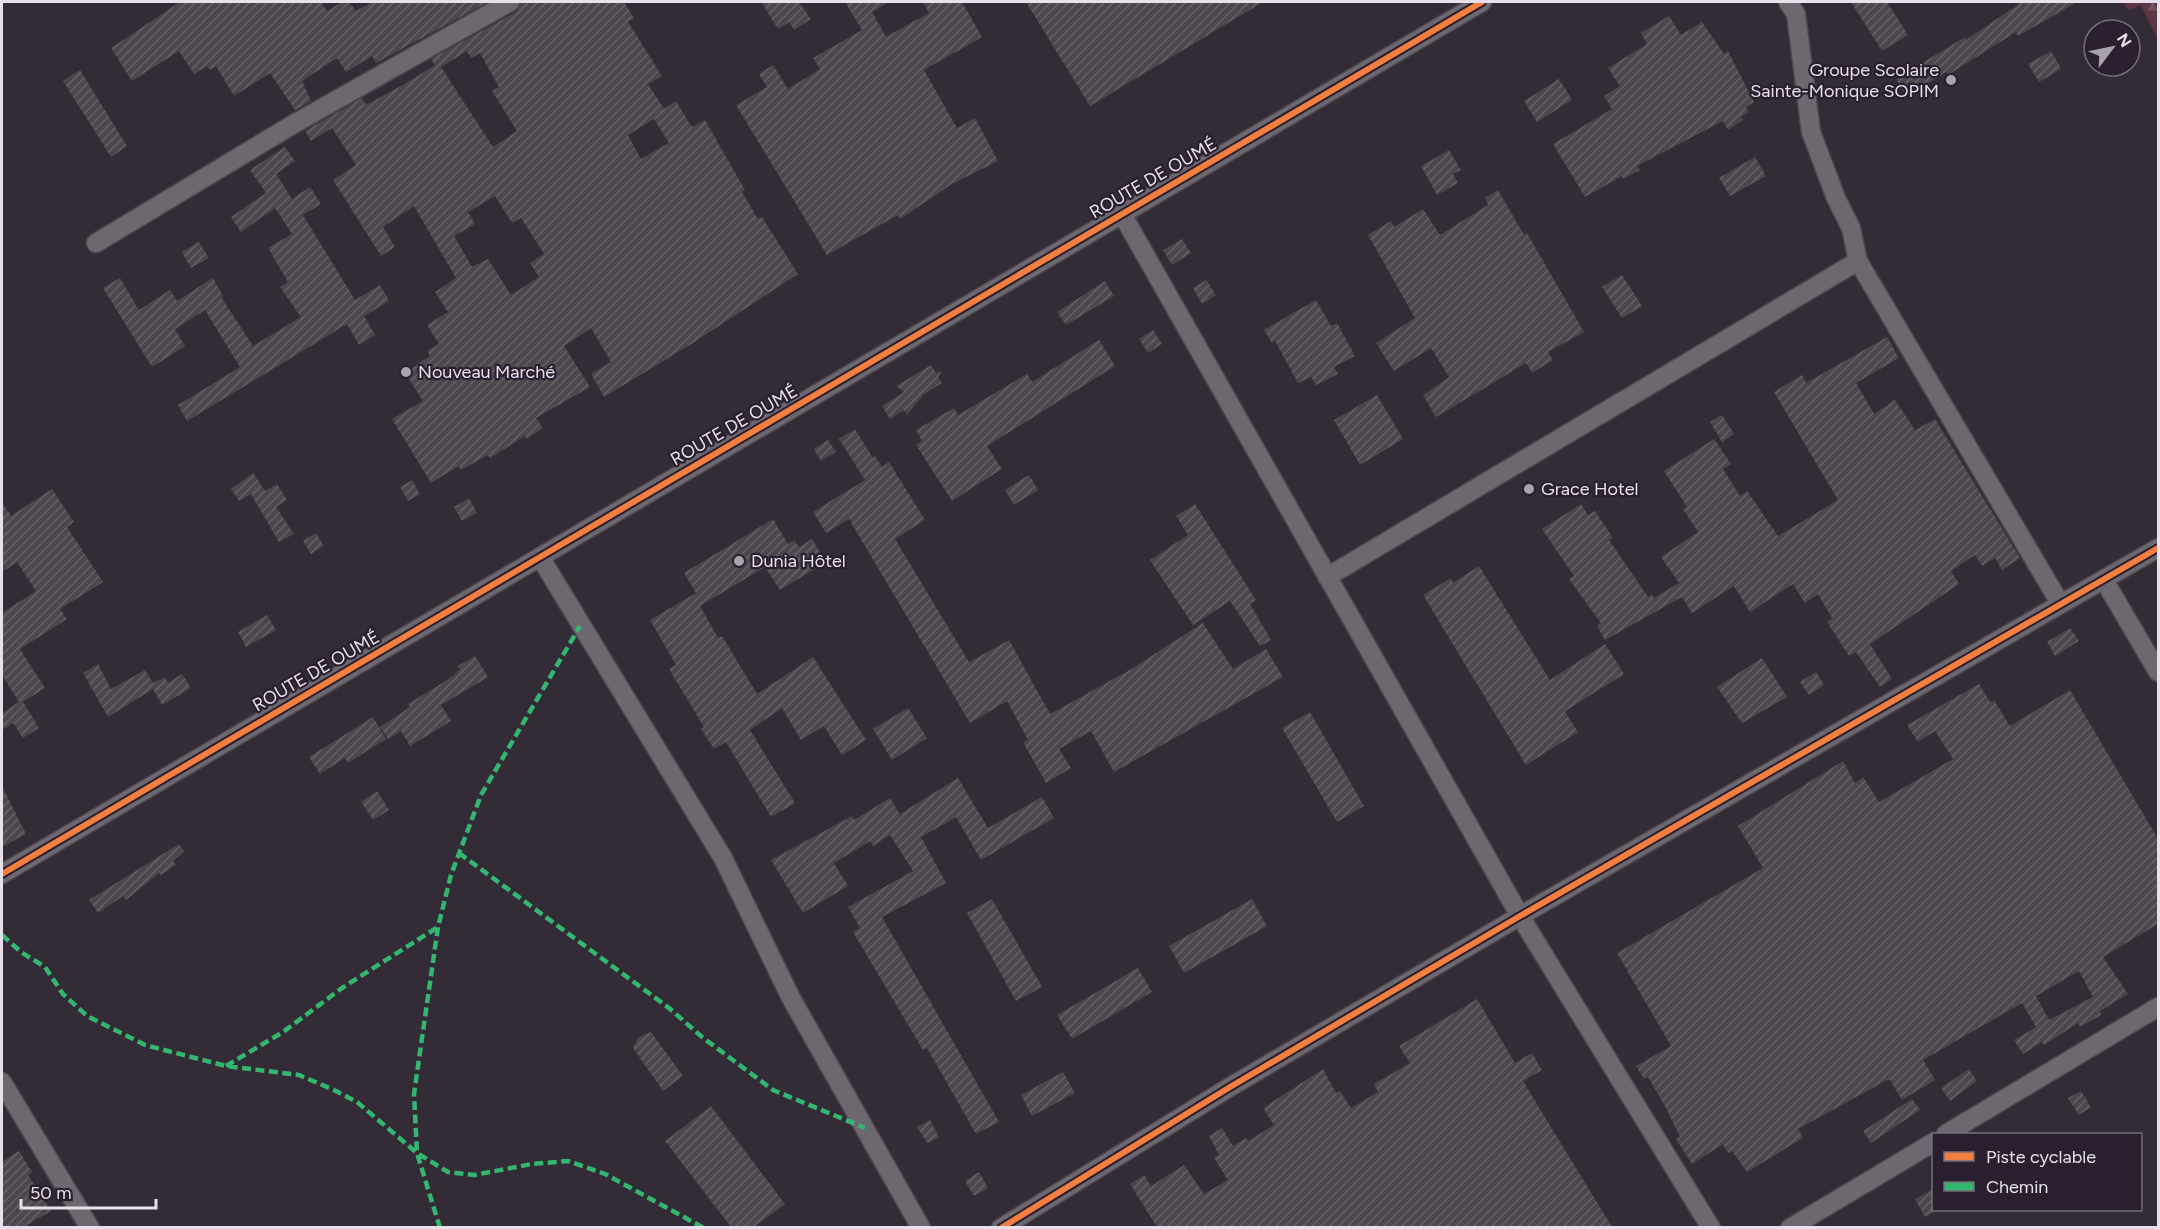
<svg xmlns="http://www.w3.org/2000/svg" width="2160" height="1229" viewBox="0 0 2160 1229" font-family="Figtree,sans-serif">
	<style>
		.forest { fill: url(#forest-firs) }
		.building { fill: url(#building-hatch); fill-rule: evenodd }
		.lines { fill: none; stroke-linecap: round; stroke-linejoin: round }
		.minor-casing { stroke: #4c474e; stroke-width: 21 }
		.minor { stroke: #6d6870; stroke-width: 18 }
		.quiet { stroke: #33b770; stroke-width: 4.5; stroke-dasharray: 9 4.5; stroke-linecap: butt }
		.cycleway-casing { stroke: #2a1f2f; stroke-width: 10 }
		.cycleway { stroke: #f27e40; stroke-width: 6 }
		.poi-dot { fill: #a9a2ac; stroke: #2a1f2f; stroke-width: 2 }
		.labels { text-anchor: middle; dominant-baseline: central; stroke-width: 4.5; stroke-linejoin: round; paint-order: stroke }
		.poi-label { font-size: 18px; fill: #e8e1ec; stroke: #2a1f2f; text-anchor: start }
		.street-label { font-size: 18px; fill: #e8e1ec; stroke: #2a1f2f }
	</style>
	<defs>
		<pattern id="forest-firs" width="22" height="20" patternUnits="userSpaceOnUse" patternTransform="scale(1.5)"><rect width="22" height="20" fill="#5c3743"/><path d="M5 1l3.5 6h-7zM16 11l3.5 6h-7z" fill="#73545e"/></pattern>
		<pattern id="building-hatch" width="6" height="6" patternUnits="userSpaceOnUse" patternTransform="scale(1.5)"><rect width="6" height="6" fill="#4d464d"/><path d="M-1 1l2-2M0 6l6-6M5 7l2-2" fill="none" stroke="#676067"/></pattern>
	</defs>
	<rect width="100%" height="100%" fill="#332c36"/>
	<path class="forest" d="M2123,2H2158V40L2141,5L2128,10Z"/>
	<path class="building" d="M180,2H321L327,11L342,2H349L356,11L372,2H488L376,63L372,56L346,72L337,58L302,81L311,101L295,110L270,73L234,96L216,66L210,70L207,66L194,74L179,51L132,81L111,48Z
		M521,2H624L634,18L628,22L662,76L648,84L664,109L676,101L692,127L705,120L745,190L742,192L758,219L762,217L798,274L693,343L604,397L591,374L611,362L591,328L564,346L590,387L536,418L543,428L527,439L525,436L490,458L488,455L461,470L459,466L431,483L392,419L423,401L405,373L430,356L427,351L439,344L427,325L448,312L435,292L456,278L414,206L383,227L395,247L381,256L333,180L356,165L347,151L332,128L311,141L305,131L362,98L366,105L403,85L435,65L431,59L516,12ZM467,51L471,58L480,53L499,87L492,91L517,131L493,147L441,67ZM654,119L669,143L641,159L628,135ZM495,196L512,223L521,218L544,254L530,263L539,277L511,295L488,259L472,267L454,236L475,224L468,212Z
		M761,2H799L811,19L794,30L789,22L778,29Z
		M845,2H889L872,12L886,37L929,13L923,2H962L982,37L924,70L957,128L975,118L998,161L952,184L900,219L898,215L827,255L736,105L767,87L759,74L773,65L788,89L820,69L813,58L862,30Z
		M1026,2H1263L1090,106Z
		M1851,2H1887L1908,35L1882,51Z
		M2022,2H2077L2018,36L2016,32L1948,75L1946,72L1907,97L1896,79L1965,37L1966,40Z
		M1669,16L1681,35L1702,22L1724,54L1728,51L1754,102L1746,107L1749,112L1741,117L1743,120L1728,130L1723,121L1637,166L1640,170L1623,179L1622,176L1585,197L1553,144L1612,109L1604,96L1620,86L1608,68L1647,44L1641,33Z
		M2051,51L2061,69L2039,82L2028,64Z
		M80,70L127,146L111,157L63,81Z
		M1559,79L1572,100L1537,122L1524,101Z
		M285,147L295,161L276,174L292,199L310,187L321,204L303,215L355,300L380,285L389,301L364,316L375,335L359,345L347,324L187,421L178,405L240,367L205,310L175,329L185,346L152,367L103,288L120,278L139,310L170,290L177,301L213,278L223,296L221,297L253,346L301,317L280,287L288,282L268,248L292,234L275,208L241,232L231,217L266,193L250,170Z
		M1449,150L1461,170L1453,174L1458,183L1437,195L1421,166Z
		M1755,157L1766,176L1730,196L1719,178Z
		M1498,190L1524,235L1527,233L1584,332L1548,352L1553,360L1532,373L1526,363L1436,417L1423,395L1449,377L1431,348L1394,371L1376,343L1415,318L1368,235L1391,221L1394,227L1423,209L1440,235L1488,205L1485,198Z
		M1182,239L1191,253L1172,265L1163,250Z
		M199,242L209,258L191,268L182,252Z
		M1622,275L1642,306L1622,318L1602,287Z
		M1206,280L1216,295L1202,304L1193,288Z
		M1105,281L1114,296L1066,325L1057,312Z
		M1316,300L1331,326L1337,323L1355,356L1334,367L1338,374L1316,385L1311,377L1298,383L1275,341L1272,343L1264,330Z
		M1153,330L1162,344L1148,353L1139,339Z
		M1887,337L1899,358L1856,383L1874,414L1895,400L1915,430L1935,419L2020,558L2002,570L1995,558L1982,566L1975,555L1951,571L1959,584L1870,644L1892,679L1880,687L1856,652L1849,656L1827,622L1832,618L1818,594L1805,603L1793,584L1750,612L1734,586L1692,613L1682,597L1605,640L1597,626L1601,623L1569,579L1574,576L1542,529L1581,504L1588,515L1595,511L1613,538L1609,540L1648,597L1652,594L1654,598L1679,583L1661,557L1698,532L1683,509L1687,507L1664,471L1714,439L1731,464L1723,469L1740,496L1747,491L1778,536L1838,500L1774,392L1802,375L1806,383Z
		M1099,340L1115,366L987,446L1002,469L952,501L916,445L922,441L916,430L954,408L958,415L1027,374L1032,382Z
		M931,365L936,373L942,371L938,377L942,383L924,394L907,415L904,410L890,419L882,406L904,392L896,386Z
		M1377,395L1403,439L1360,465L1334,420Z
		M1722,415L1734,434L1722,442L1710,422Z
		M855,429L873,458L875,456L882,467L889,462L925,520L895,539L969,662L1009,640L1050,714L1128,671L1203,623L1233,669L1266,649L1283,677L1114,772L1091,731L1059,749L1071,768L1046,783L1023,742L1028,740L1007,701L970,723L849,519L826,533L813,512L865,480L839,439Z
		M828,440L836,452L821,461L814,449Z
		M253,473L265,491L277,484L287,500L276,507L294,534L279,542L251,494L239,501L231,489Z
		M1029,475L1038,490L1014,505L1005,490Z
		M412,480L420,494L408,501L400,487Z
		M52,489L74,522L67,527L103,582L60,609L67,619L20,649L45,688L23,702L39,728L23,738L13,723L2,730V713L19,702L2,675V613L36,591L17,562L2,572V502L11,516Z
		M469,498L477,513L462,521L454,507Z
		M1195,504L1256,600L1250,604L1271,640L1260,646L1230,601L1193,625L1150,560L1188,535L1176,516Z
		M773,519L788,544L794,540L799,547L812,539L826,562L780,590L765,567L700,606L718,638L722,636L757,694L813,657L866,740L842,755L824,726L801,740L782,708L750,730L795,803L771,817L726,742L714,749L701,729L704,727L669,669L676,665L650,620L696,593L684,573Z
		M316,533L324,546L311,554L303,541Z
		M1479,566L1550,680L1605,644L1624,674L1567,710L1565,712L1578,732L1526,765L1423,595L1451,578L1453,583Z
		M267,615L276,630L246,647L238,632Z
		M2070,628L2079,641L2055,656L2047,642Z
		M475,656L488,677L441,705L451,721L410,746L401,731L388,739L380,727L410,707L408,704L444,682L460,670L458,666Z
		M1762,658L1787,697L1742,723L1717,687Z
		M98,664L111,689L145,670L153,683L165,677L168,683L182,674L191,688L162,705L153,689L108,717L83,673Z
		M1816,672L1824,685L1809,695L1800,682Z
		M1979,684L1990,702L1994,700L2010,726L2070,690L2158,839V924L2103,957L2128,994L2100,1011L2101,1015L2080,1027L2078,1023L2044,1045L2042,1042L2023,1054L2014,1040L2036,1027L2022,1003L1923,1060L1935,1080L1902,1100L1890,1080H1887L1798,1129L1803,1138L1747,1172L1732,1151L1728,1153L1723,1144L1692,1164L1676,1139L1680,1137L1666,1108L1648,1077L1644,1079L1636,1066L1671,1046L1617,953L1763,868L1738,826L1843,761L1855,783L1863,777L1879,802L1953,759L1935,731L1918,742L1907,725ZM2079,971L2093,997L2049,1020L2036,996Z
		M908,708L927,738L892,760L873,729Z
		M1310,712L1364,806L1337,822L1282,728Z
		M373,717L386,739L348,763L345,758L320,774L309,757Z
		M958,778L988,828L1042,797L1054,818L981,860L956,817L921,837L946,883L882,917L999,1122L976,1134L927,1048L923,1050L853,932L860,928L848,907L913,871L890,835L873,846L870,841L834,863L848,886L803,913L771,860L852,816L854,820L890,798L900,814Z
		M2,786L26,834L2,847Z
		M377,791L389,810L373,820L361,802Z
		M179,844L184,851L173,861L176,865L161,875L159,873L126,900L123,896L98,913L89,900Z
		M992,899L1042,987L1016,1001L967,913Z
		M1252,899L1267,926L1184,973L1169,946Z
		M1138,968L1152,992L1072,1039L1057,1015Z
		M1477,999L1515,1063L1532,1053L1542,1070L1523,1081L1612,1227H1157L1130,1184L1144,1175L1151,1186L1184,1165L1204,1194L1228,1180L1214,1158L1219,1155L1209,1136L1222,1128L1233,1146L1246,1138L1248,1141L1274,1125L1263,1108L1323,1069L1336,1093L1340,1091L1351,1108L1378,1092L1374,1084L1410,1063L1399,1046Z
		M651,1032L683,1076L663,1091L633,1048L639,1037Z
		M1969,1069L1977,1081L1950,1101L1941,1088Z
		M1063,1072L1075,1093L1032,1116L1021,1095Z
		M2081,1091L2091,1107L2079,1115L2068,1098Z
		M1912,1099L1920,1110L1871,1143L1863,1131Z
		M711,1106L785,1204L754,1227H731L665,1141Z
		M930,1120L939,1137L927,1143L917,1127Z
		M19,1151L32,1172L28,1175L51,1211L24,1227H2V1162Z
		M979,1172L988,1188L974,1196L965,1181Z
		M1934,1189V1209L1937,1210L1925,1217L1915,1199Z"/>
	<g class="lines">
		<g class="minor-casing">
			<path id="minor" d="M1788,2L1796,14L1811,132L1836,198L1851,228L1858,261L2060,603
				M1122,214L1520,916L1711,1228
				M96,243L292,125L510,2
				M540,557L723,858L791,998L921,1228
				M1327,577L1858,261
				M2104,580L2158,672
				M2,874L1482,2
				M2,1082L90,1228
				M1946,1134L2158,1007
				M1001,1228L1230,1087L1520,916L2158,548
				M1790,1228L1934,1142"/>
		</g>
		<use href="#minor" class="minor"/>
		<path class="quiet" d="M459,853L669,1008L702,1037L773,1090L865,1128
			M2,935L21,952L45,967L63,994L87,1016L145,1045L226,1066L299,1075L334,1090L357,1102L417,1153L448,1172L474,1175L532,1164L568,1161L605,1174L704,1228
			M226,1066L283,1032L342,988L438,927
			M440,1228L417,1153L414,1094L438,927L451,875L481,795L580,626"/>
		<g class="cycleway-casing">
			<path id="cycleway" d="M2,874L1482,2
				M1001,1228L1230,1087L1520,916L2158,548"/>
		</g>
		<use href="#cycleway" class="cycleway"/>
	</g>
	<g class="poi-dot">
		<circle cx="1951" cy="80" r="6"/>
		<circle cx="406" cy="372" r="6"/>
		<circle cx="1529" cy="489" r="6"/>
		<circle cx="739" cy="561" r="6"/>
	</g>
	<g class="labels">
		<g class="poi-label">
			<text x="1939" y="70" text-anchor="end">Groupe Scolaire<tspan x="1939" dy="21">Sainte-Monique SOPIM</tspan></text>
			<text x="418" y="372">Nouveau Marché</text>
			<text x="1541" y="489">Grace Hotel</text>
			<text x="751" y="561">Dunia Hôtel</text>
		</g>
		<g class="street-label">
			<text transform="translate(1153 178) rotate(-30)">ROUTE DE OUMÉ</text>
			<text transform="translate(734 425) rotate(-30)">ROUTE DE OUMÉ</text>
			<text transform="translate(316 671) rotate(-30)">ROUTE DE OUMÉ</text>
		</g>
	</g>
	<rect width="2160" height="1229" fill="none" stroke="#e8e1ec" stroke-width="6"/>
	<rect x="1932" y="1133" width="210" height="78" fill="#2a1f2f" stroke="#766d7b" stroke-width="1.5"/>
	<rect x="1944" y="1152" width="30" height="9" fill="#f27e40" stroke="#766d7b" stroke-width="1.5"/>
	<text x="1986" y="1163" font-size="18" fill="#e8e1ec">Piste cyclable</text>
	<rect x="1944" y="1182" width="30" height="9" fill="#33b770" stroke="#766d7b" stroke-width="1.5"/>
	<text x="1986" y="1193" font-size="18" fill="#e8e1ec">Chemin</text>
	<g transform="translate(2112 48) rotate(58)"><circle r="28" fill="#2a1f2f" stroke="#766d7b" stroke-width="1.5"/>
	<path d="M0-4.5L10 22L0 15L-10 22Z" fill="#a9a2ac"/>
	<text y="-9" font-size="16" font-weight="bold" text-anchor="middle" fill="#e8e1ec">N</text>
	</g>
	<path d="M21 1199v9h135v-9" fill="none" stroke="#e8e1ec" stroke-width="3"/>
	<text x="30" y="1199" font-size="18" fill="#e8e1ec" stroke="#2a1f2f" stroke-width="4.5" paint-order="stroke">50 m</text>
</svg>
